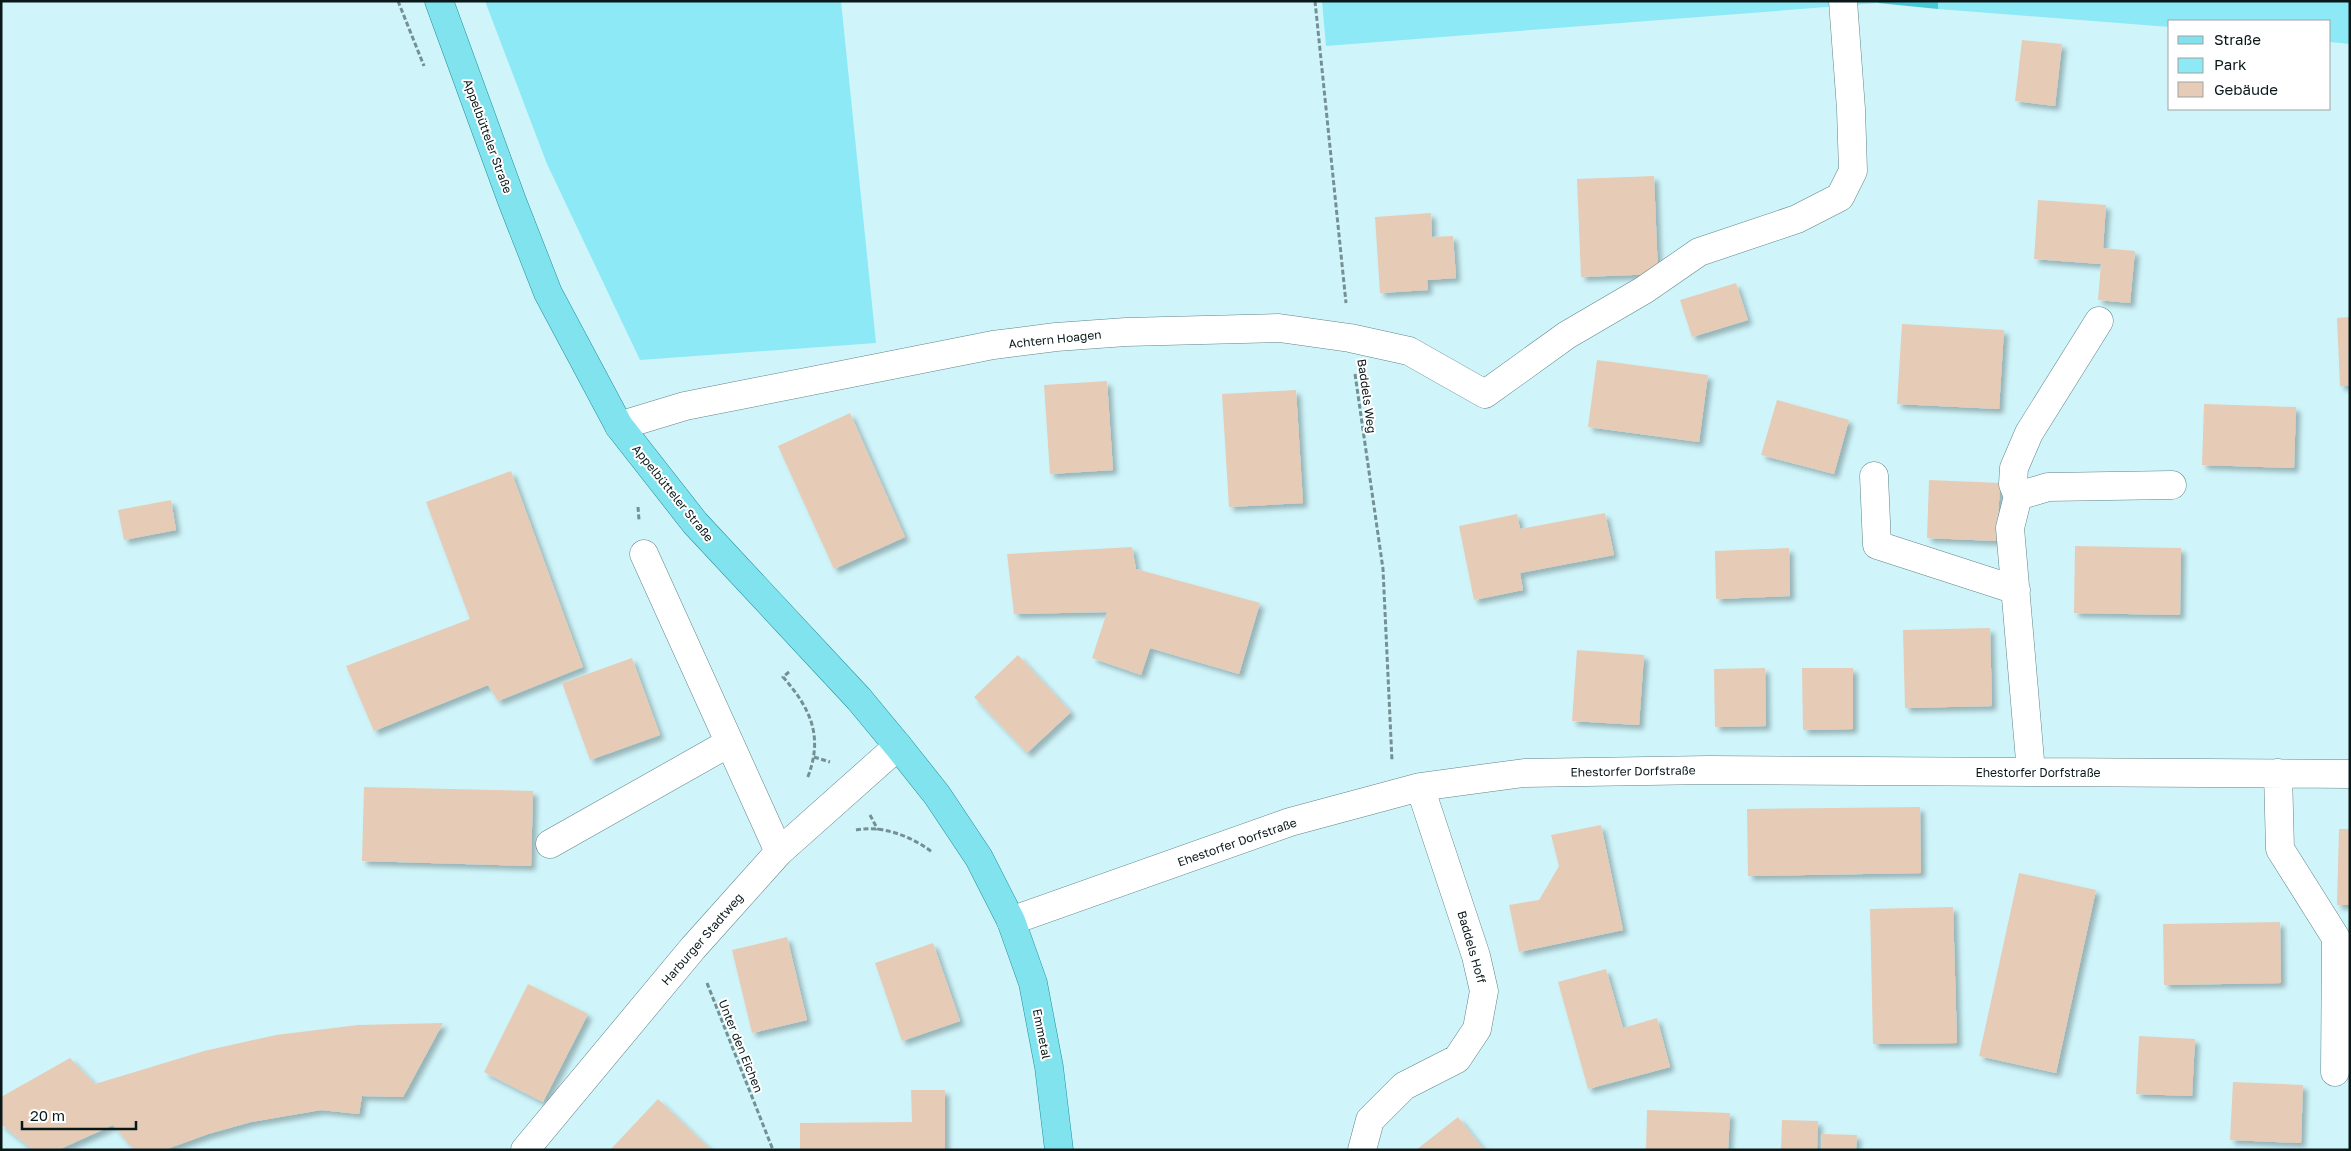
<svg xmlns="http://www.w3.org/2000/svg" width="2351" height="1151" viewBox="0 0 2351 1151" font-family="'Golos Text',sans-serif">
	<style>
		.green { fill: #8de9f5 }
		.forest { fill: #47cbd9 }
		.building { fill: #e6ccb7; filter: url(#shadow) }
		.lines { fill: none; stroke-linecap: round; stroke-linejoin: round }
		.minor-casing { stroke: #618489; stroke-width: 29 }
		.major-casing { stroke: #1f909c; stroke-width: 29 }
		.path { stroke: #759094; stroke-width: 3; stroke-dasharray: 5 2.5; stroke-linecap: butt }
		.minor { stroke: #fff; stroke-width: 28 }
		.major { stroke: #80e3ee; stroke-width: 28 }
		.labels { text-anchor: middle; dominant-baseline: central; stroke-width: 4; stroke-linejoin: round; paint-order: stroke }
		.street-label { font-size: 12px; fill: #0a181a; stroke: #fff }
	</style>
	<defs>
		<filter id="shadow"><feDropShadow dx="4.5" dy="4.5" stdDeviation="2.5" flood-color="#0004"/></filter>
	</defs>
	<rect width="100%" height="100%" fill="#cff5fa"/>
	<path class="green" d="M485,1H841L876,343L640,360L547,164Z
		M1322,1H1878V3L1326,46Z
		M1938,1H2350V44L2330,42V21H2170V27L1938,9Z"/>
	<path class="forest" d="M1878,1H1938V9L1878,3Z"/>
	<path class="building" d="M2022,40L2062,44L2055,106L2015,101Z
		M1654,176L1658,274L1581,277L1577,179Z
		M2038,200L2106,205L2103,248L2135,251L2130,303L2098,300L2101,264L2034,259Z
		M1431,213L1432,237L1453,236L1456,278L1427,280L1428,290L1380,293L1375,217Z
		M1736,283L1748,320L1692,337L1680,300Z
		M2350,317V386H2340L2337,318Z
		M1902,324L2004,330L1999,409L1897,404Z
		M1597,360L1708,375L1699,442L1588,427Z
		M1107,381L1113,470L1050,474L1044,385Z
		M1296,390L1303,503L1229,507L1222,394Z
		M1777,400L1849,420L1834,474L1761,455Z
		M2204,404L2296,407L2294,468L2202,465Z
		M850,413L905,537L834,569L778,446Z
		M511,471L583,667L498,701L488,685L374,731L346,666L470,619L426,502Z
		M1929,480L2000,483L1997,541L1927,538Z
		M171,500L176,530L124,540L118,510Z
		M1605,513L1614,555L1520,573L1523,590L1474,600L1459,526L1517,514L1520,529Z
		M2075,546L2181,548L2180,615L2074,613Z
		M1132,547L1136,569L1260,603L1239,674L1150,648L1141,675L1092,658L1107,612L1014,614L1007,554Z
		M1789,548L1790,596L1716,599L1715,551Z
		M1990,628L1992,706L1905,708L1903,630Z
		M1577,650L1644,655L1639,725L1572,721Z
		M1018,655L1071,712L1027,753L974,697Z
		M632,658L660,735L590,760L562,683Z
		M1765,668L1766,726L1715,727L1714,669Z
		M1802,668H1853V729L1803,730Z
		M364,787L533,791L531,866L362,861Z
		M1920,807L1921,873L1748,876L1747,809Z
		M1601,825L1623,930L1519,952L1509,905L1539,900L1559,866L1551,835Z
		M2339,829H2350V905H2337Z
		M2019,873L2096,890L2056,1073L1979,1056Z
		M1953,907L1957,1043L1873,1044L1870,909Z
		M2280,922L2281,983L2164,985L2163,924Z
		M787,937L807,1020L752,1033L732,950Z
		M933,943L960,1021L902,1041L875,963Z
		M1606,969L1623,1028L1657,1018L1670,1067L1588,1089L1558,982Z
		M528,984L588,1014L543,1102L484,1072Z
		M443,1023L403,1097L362,1096L359,1114L321,1110L251,1122L208,1134L164,1150H134L113,1125L58,1150H33L1,1124V1097L70,1058L95,1084L204,1051L276,1035L358,1025Z
		M2139,1036L2195,1039L2192,1096L2136,1094Z
		M2233,1082L2303,1085L2301,1143L2230,1140Z
		M911,1090H945V1150H800V1123L912,1122Z
		M658,1099L711,1150H610Z
		M1647,1110L1730,1113L1728,1150H1646Z
		M1458,1117L1484,1150H1416Z
		M1782,1120L1818,1121L1817,1150H1781Z
		M1822,1134L1857,1135L1856,1150H1821Z"/>
	<g class="lines">
		<g class="minor-casing">
			<path id="minor" d="M619,426L685,406L993,345L1056,337L1126,332L1279,328L1350,338L1409,351L1485,394L1567,335L1644,290L1699,252L1797,219L1840,197L1853,171L1851,109L1843,1
				M1874,476L1877,545L2016,590
				M2018,496L2013,484L2014,468L2029,433L2099,321
				M644,554L779,852
				M2031,772L2010,528L2018,496L2048,487L2172,485
				M2278,773L2280,849L2336,938L2335,1072
				M550,844L729,743
				M1011,921L1290,822L1420,787L1524,773L1709,770L2350,774
				M525,1150L693,948L779,852L898,746
				M1362,1150L1370,1120L1404,1086L1457,1059L1477,1029L1484,991L1476,956L1420,787"/>
		</g>
		<g class="major-casing">
			<path id="major" d="M439,1L512,201L548,293L619,426L695,523L859,699L898,746L937,795L979,858L1011,921L1033,983L1049,1067L1059,1150"/>
		</g>
		<path class="path" d="M398,1L424,66
			M1315,1L1346,303
			M1355,374L1383,569L1392,761
			M638,507L639,520
			M789,672L783,677C811,709 824,737 807,779
			M814,757L830,762
			M870,815L878,830
			M856,830C882,825 911,836 932,852
			M707,983L773,1150"/>
		<use href="#minor" class="minor"/>
		<use href="#major" class="major"/>
	</g>
	<g class="labels">
		<g class="street-label">
			<text transform="translate(488 136) rotate(70)">Appelbütteler Straße</text>
			<text transform="translate(1055 339) rotate(-6)">Achtern Hoagen</text>
			<text transform="translate(1367 396) rotate(82)">Baddels Weg</text>
			<text transform="translate(673 493) rotate(51)">Appelbütteler Straße</text>
			<text transform="translate(1633 771) rotate(-1)">Ehestorfer Dorfstraße</text>
			<text x="2038" y="772">Ehestorfer Dorfstraße</text>
			<text transform="translate(1237 842) rotate(-19)">Ehestorfer Dorfstraße</text>
			<text transform="translate(702 939) rotate(-49)">Harburger Stadtweg</text>
			<text transform="translate(1472 947) rotate(74)">Baddels Hoff</text>
			<text transform="translate(1042 1034) rotate(79)">Emmetal</text>
			<text transform="translate(741 1046) rotate(68)">Unter den Eichen</text>
		</g>
	</g>
	<rect width="2351" height="1151" fill="none" stroke="#0a181a" stroke-width="5"/>
	<rect x="2168" y="20" width="162" height="90" fill="#ffffff" stroke="#9da3a3"/>
	<rect x="2178" y="36" width="25" height="8" fill="#80e3ee" stroke="#9da3a3"/>
	<text x="2214" y="45" font-size="15" fill="#0a181a">Straße</text>
	<rect x="2178" y="58" width="25" height="15" fill="#8de9f5" stroke="#9da3a3"/>
	<text x="2214" y="70" font-size="15" fill="#0a181a">Park</text>
	<rect x="2178" y="82" width="25" height="15" fill="#e6ccb7" stroke="#9da3a3"/>
	<text x="2214" y="95" font-size="15" fill="#0a181a">Gebäude</text>
	<path d="M22 1121v8h114v-8" fill="none" stroke="#0a181a" stroke-width="2.5"/>
	<text x="30" y="1121" font-size="15" fill="#0a181a" stroke="#ffffff" stroke-width="4" paint-order="stroke">20 m</text>
</svg>
